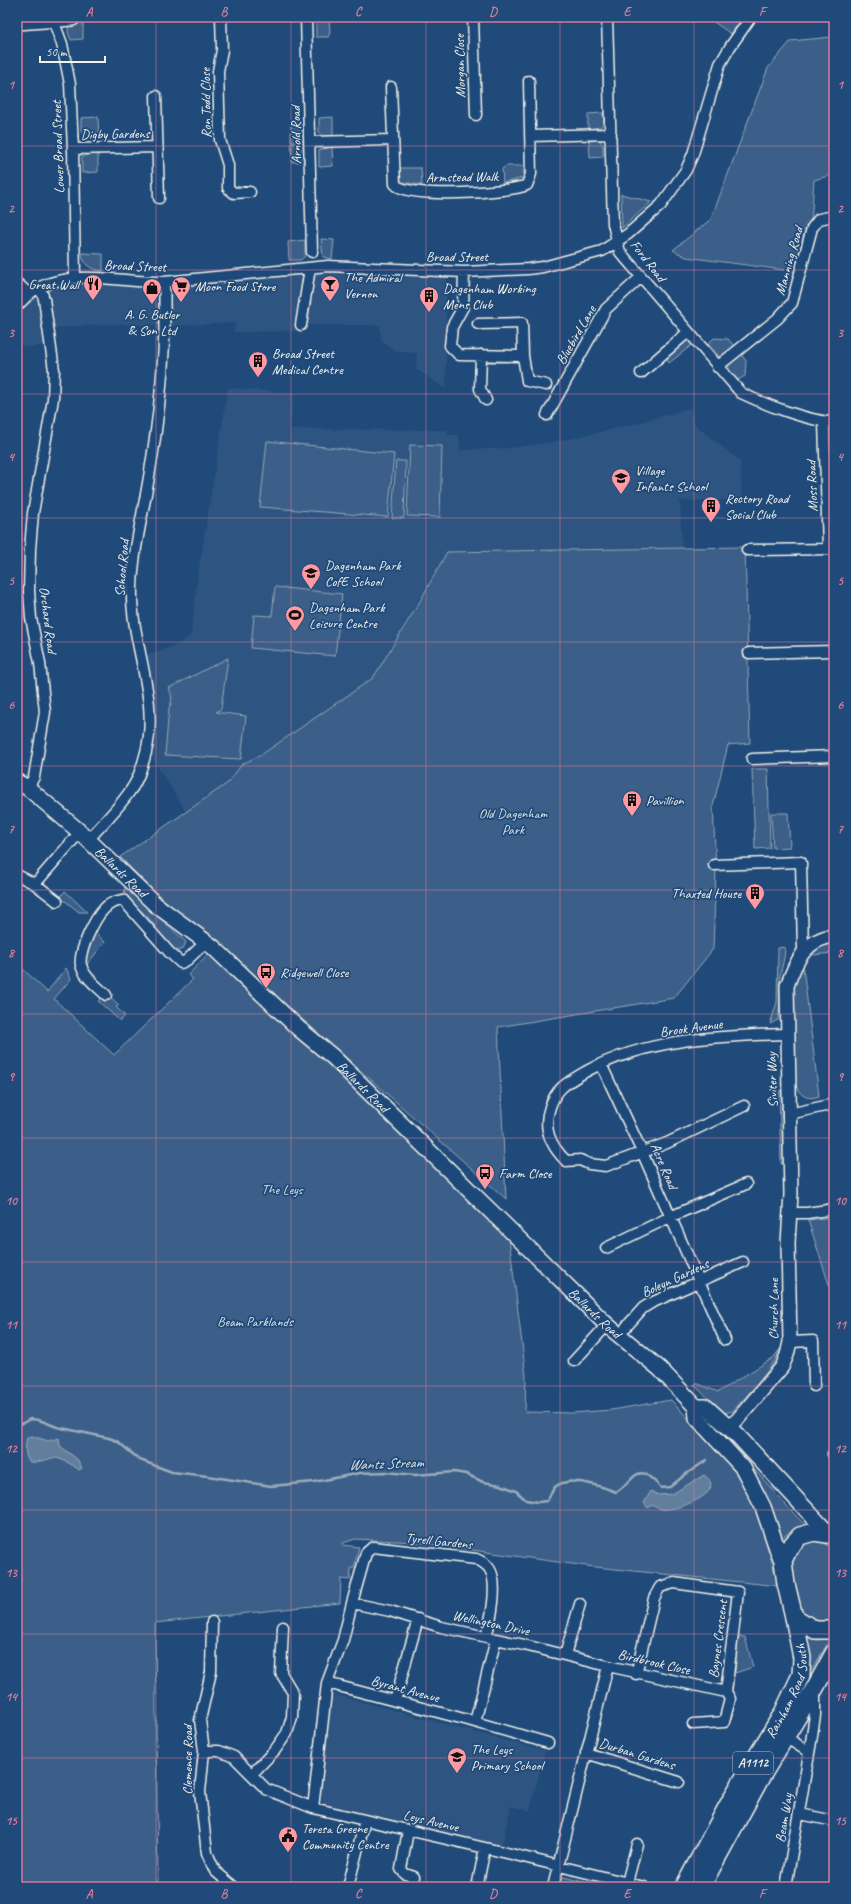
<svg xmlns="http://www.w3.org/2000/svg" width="851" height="1904" viewBox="0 0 851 1904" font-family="Caveat,sans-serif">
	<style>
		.built { fill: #2d5581 }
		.green { fill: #3a5f88; stroke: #97a8b8 }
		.water { fill: #627e9d; stroke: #9cacbb }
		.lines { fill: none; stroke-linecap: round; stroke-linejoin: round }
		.stream { stroke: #9cacbb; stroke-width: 2.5 }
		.minor-casing { stroke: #f4f1e8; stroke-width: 13 }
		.tertiary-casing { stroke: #f4f1e8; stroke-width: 16 }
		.secondary-casing { stroke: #f4f1e8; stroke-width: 18 }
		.primary-casing { stroke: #f4f1e8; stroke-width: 20 }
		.minor { stroke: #1f4a7a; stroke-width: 10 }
		.tertiary { stroke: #1f4a7a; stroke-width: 13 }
		.secondary { stroke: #1f4a7a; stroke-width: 15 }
		.primary { stroke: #1f4a7a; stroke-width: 17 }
		.grid { fill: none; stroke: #d87a9a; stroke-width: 1; stroke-opacity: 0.55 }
		.labels { text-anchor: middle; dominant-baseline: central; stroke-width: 3.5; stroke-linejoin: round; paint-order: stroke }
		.shield { fill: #1f4a7a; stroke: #b4bfc7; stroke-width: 1 }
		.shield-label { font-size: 13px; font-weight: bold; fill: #f4f1e8 }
		.street-label { font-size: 14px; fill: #f4f1e8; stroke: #1f4a7a }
		.poi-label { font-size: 14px; fill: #f4f1e8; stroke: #1f4a7a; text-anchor: start }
		.park-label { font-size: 14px; fill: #e1e2de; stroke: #1f4a7a }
		.water-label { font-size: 15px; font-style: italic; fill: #dee0dd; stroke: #1f4a7a }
		.neatline { fill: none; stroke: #d87a9a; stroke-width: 1.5 }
		.grid-label { font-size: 13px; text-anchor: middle; font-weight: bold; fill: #d87a9a }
	</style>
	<rect width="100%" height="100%" fill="#1f4a7a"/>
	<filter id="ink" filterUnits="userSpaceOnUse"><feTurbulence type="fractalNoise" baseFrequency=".025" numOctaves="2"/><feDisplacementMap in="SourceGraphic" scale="8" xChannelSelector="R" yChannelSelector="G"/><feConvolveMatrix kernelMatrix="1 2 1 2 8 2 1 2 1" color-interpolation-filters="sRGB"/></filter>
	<g filter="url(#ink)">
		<path class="built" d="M328,266L446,271V389L416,369L417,353L397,351L387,345L381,339L380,325H301L297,331L234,332L235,323L166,326L117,324L49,328L51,345L29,347L17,345V306L58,280L126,281Z
			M228,388L294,393L290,429L447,430V435H459L460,450L511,448L570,439L634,424L690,408L695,425L740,461L742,500L680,501L682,548L447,552L373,678L264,753L242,764L229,783L186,812L151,756L156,740V711L154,691L146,655L178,645L191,635L198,574Z
			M329,1693L545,1751L530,1811L511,1806L502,1846L322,1807L321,1786Z"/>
		<path class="green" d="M707,17H740V21L731,34Z
			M329,19L330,32L328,37H316V21Z
			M83,22V39L71,40L68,32L69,23Z
			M832,37L834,170L831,175L814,180L811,225L799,272L686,257L673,250L711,219L768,68L791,41Z
			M603,113L604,122L601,127L588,129V114Z
			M98,117L99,138L86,137L81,132V118Z
			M333,117V136L321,137L319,131V118Z
			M303,123L304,141H291V124Z
			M600,140L603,146V157L590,158L589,141Z
			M291,143H304V162H292Z
			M332,147L333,166L319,167V150Z
			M90,154H98V172L82,173V157Z
			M506,166H524L523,178L503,183L502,169Z
			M399,168H421L422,185L402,182L399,178Z
			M621,194L651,202L622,228Z
			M321,239L334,240L332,259L323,257Z
			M305,240V256L301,260H289L288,242Z
			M82,253L103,254V271C91,270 83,265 82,253Z
			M686,336L693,344L669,363L664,355Z
			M714,338L728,339L734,346L724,356L720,357L708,344Z
			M741,354L746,361L745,376L738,380C734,376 728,372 729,365Z
			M267,441L394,454L388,517L260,507Z
			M410,445L442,446L440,517L407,516Z
			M396,461H406L404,518H392Z
			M745,547L750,743L728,745L713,806L716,870L713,949L674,998L498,1027L506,1199L215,942L157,894L120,857L228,783L242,764L261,755L373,678L420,601L447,552Z
			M275,587L342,594L335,656L251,648L254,615L272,616Z
			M228,658L221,709L216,712L246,716L241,759L165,755L169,708C173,701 172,695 169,688Z
			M752,769H768L770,848L755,849Z
			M771,813H788L790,847L773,848Z
			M125,886L186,942L183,949L177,951H173L148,917L124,896Z
			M65,891L87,912H79L64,900L59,902L52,909Z
			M95,932L105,942L84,968L82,960Z
			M834,940V953L803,956L820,942Z
			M785,947C785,958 782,966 780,975C778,990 781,1005 778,1020L770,1024L777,1002L778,948Z
			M209,953L508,1230L526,1376L525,1412L572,1413L611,1410L671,1400L730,1464L744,1487L757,1511L779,1586L586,1566L415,1542L355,1539L343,1543V1545L359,1547L354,1568H351L350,1580L341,1579L340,1603L155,1623L158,1887H17V972L21,967L47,992L66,968L71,979L54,999L114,1055L193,979L188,975Z
			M802,959L819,1096C808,1100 802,1097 796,1087C795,1053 787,989 802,959Z
			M106,993L119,1005L116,1007L125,1016L120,1021L98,1001Z
			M781,1090L784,1162L781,1164L779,1091Z
			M834,1217V1300L808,1220Z
			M781,1348C771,1372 750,1391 733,1411L724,1413L694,1385L696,1383L718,1392L773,1358Z
			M724,1438C753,1465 776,1496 804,1524L803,1527L789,1532L777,1543Z
			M807,1539L821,1541L834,1550V1620L823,1625L799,1616L790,1549Z
			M800,1635L817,1640L829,1639V1641L783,1719L800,1681Z
			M738,1637H745L753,1667L735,1673Z
			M560,1876L602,1887H553Z"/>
		<path class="water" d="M32,1436L48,1441L59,1438L60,1446L77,1459L82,1468L79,1470C73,1465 60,1457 52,1458C45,1460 38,1463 30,1462C24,1456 25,1446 27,1437Z
			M704,1475C728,1492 683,1507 670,1509C663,1510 658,1509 652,1505L648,1508L644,1503L651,1491L658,1495L672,1494Z"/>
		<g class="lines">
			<path class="stream" d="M17,1423L21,1424L30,1419L39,1420L57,1427L109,1438L117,1441L140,1460L172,1472L208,1476L271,1486L314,1482L360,1473L386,1472L415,1475L454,1472L466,1474L483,1482L501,1485L516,1491L526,1500L538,1502L547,1501C550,1497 552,1490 555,1487C569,1475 601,1486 616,1492C638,1478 636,1460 661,1488L670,1487L686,1474L707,1460"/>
			<g class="minor-casing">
				<path id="minor" d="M55,17V25L62,44L70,84L73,149L75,277
					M221,17L222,50L218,71L220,140L228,165V188L234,193L250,192
					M306,17L312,252
					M473,17L476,115
					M607,17L613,224L620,252L741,393C764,404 810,422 834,422
					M391,87L395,184C406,199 509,193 527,185L531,174L529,81
					M156,96L159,198
					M530,136L611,134
					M310,142L392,140
					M73,149L157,147
					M464,272L463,307L452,327L450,346L459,355L523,356
					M17,283L29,294
					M17,306C24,299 31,291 40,287C76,269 125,283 164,282L328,266L464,272L528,269L543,267L602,251L628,234L661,205L686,170L693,154L720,64L730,47L751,17
					M478,324L522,323L523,356L527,381L546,385
					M301,325L310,268
					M481,355L480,389L486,400
					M717,367L777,319L792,303L812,228L819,219L834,216
					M641,373L688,332
					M547,415L606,309L641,277
					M824,422L828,549
					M747,550L833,549
					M749,653L834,651
					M752,759L834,756
					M28,788L34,777L45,712L40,663L31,618L29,591L30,549L33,513L53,399L54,370L44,299L40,287
					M89,839C103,823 118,809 130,791C138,781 143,764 146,752C160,698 130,642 132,588C133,551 143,514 149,477C160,412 167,348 164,282
					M714,865L801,862L803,951
					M17,875L35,884L57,901
					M35,884L80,832
					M106,995C97,986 84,977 81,965C78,952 95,918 104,909C109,903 116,901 123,900L169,952L181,963L187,960L206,942
					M601,1064L642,1152L725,1340
					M744,1106L667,1143L606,1166L589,1164L580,1160L566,1161C551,1146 542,1129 550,1107C556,1088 568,1082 585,1072C646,1038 719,1036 787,1034
					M789,1114L834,1104
					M791,1213H807L834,1209
					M606,1248L670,1217L746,1184
					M626,1327L643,1308L651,1303L743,1262
					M790,1342L813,1341L814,1386
					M574,1361L607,1325
					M833,1454H834
					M352,1603L366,1553L373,1547L476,1559C481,1561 485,1563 489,1568C499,1582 491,1620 486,1636
					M212,1622L211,1672L200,1720L204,1751L200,1792L207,1853L215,1871L234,1887
					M565,1655L580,1604
					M608,1666L726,1692L730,1699L724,1722L693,1724
					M636,1674L654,1598L660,1587L674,1583L738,1592L726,1692
					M327,1683L468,1720L548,1743
					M395,1701L418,1619
					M475,1722L496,1639
					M782,1735L809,1752
					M204,1751H219L234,1757L266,1789L313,1808L511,1854L644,1887
					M586,1753L679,1782
					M252,1774L275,1750L287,1733L292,1717L293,1693L281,1673L283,1627
					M313,1808L327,1683L343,1640L352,1603L390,1611L441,1627L524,1645L608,1666L553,1887
					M800,1814L834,1821
					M408,1831L401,1869L405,1874L414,1877
					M627,1883L637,1844
					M348,1887L365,1820
					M477,1887L485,1848
					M786,1887L811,1742L815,1715V1690"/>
			</g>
			<g class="tertiary-casing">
				<path id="tertiary" d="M728,1427L737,1420L782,1367L787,1355L790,1342L788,1243L791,1194L787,986C795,963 806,938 834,936"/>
			</g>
			<g class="secondary-casing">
				<g id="secondary">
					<path id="s1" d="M17,782L28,788L80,832L156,905L213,947L298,1028L333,1057L607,1325L660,1369L696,1407L697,1418L743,1468L763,1507L779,1554L783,1561"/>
					<path d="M696,1407H706L738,1436L829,1534"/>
				</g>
			</g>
			<g class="primary-casing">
				<g id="primary">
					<path d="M17,21L72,17"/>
					<path d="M794,1617L815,1630H834"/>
					<path id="s2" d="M684,1887L733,1796L783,1713L801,1675L802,1658L794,1617L786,1584L783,1561L789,1548L800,1536L814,1532L834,1535"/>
					<path d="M701,1887L761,1777L815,1688L834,1653"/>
				</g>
			</g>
			<use href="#minor" class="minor"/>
			<use href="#tertiary" class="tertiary"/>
			<use href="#secondary" class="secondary"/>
			<use href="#primary" class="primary"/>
		</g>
	</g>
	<path class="grid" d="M156,17V1887M291,17V1887M426,17V1887M560,17V1887M694,17V1887M17,146H834M17,270H834M17,394H834M17,518H834M17,642H834M17,766H834M17,890H834M17,1014H834M17,1138H834M17,1262H834M17,1386H834M17,1510H834M17,1634H834M17,1758H834"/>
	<defs>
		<g id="restaurant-pin" transform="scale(1)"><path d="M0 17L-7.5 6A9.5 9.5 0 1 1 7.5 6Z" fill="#ff9aa2" stroke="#1f4a7a"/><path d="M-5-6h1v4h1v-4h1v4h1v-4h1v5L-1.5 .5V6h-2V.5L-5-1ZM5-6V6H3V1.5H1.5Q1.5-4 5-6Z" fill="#111"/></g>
		<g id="bar-pin" transform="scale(1)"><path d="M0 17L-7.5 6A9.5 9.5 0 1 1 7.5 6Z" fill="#ff9aa2" stroke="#1f4a7a"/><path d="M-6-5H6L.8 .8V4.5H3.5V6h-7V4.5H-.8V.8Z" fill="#111"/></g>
		<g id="supermarket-pin" transform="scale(1)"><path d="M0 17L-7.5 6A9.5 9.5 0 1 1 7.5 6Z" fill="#ff9aa2" stroke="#1f4a7a"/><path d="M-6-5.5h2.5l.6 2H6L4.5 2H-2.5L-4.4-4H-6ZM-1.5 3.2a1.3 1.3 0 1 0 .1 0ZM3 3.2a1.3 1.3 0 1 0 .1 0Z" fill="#111"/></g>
		<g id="shop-pin" transform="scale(1)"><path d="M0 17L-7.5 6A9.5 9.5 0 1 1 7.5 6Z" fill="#ff9aa2" stroke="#1f4a7a"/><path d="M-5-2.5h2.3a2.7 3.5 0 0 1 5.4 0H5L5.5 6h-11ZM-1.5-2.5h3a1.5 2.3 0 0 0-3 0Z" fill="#111"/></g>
		<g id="building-pin" transform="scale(1)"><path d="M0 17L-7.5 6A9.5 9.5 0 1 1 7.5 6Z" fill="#ff9aa2" stroke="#1f4a7a"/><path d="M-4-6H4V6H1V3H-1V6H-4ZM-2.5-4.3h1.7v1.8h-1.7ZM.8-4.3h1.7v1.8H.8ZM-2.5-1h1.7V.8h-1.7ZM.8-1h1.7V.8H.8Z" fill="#111"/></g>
		<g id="school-pin" transform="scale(1)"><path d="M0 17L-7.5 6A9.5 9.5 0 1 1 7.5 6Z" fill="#ff9aa2" stroke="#1f4a7a"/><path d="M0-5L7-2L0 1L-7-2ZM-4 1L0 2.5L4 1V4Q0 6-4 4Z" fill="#111"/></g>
		<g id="stadium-pin" transform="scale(1)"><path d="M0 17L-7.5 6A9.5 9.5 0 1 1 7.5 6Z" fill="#ff9aa2" stroke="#1f4a7a"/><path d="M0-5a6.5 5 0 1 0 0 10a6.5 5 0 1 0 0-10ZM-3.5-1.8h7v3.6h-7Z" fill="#111"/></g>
		<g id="bus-pin" transform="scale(1)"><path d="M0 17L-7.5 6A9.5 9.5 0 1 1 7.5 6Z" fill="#ff9aa2" stroke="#1f4a7a"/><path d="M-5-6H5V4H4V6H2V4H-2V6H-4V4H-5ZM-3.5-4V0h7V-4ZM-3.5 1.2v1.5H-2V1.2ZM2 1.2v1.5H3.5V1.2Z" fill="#111"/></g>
		<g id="civic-pin" transform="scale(1)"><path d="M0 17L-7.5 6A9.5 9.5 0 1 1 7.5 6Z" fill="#ff9aa2" stroke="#1f4a7a"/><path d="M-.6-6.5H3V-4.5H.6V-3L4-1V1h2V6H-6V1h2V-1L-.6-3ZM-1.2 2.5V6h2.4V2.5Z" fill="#111"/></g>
	</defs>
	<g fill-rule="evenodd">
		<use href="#restaurant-pin" x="93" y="284"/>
		<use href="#bar-pin" x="330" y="285"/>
		<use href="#supermarket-pin" x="181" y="286"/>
		<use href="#shop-pin" x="152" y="288"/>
		<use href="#building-pin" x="429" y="296"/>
		<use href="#building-pin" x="258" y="361"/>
		<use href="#school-pin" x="621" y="478"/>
		<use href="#building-pin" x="711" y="506"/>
		<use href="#school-pin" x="311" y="573"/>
		<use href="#stadium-pin" x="295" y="615"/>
		<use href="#building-pin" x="632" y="800"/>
		<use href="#building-pin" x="755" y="893"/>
		<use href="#bus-pin" x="266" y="972"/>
		<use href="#bus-pin" x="485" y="1173"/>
		<use href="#school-pin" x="457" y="1757"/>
		<use href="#civic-pin" x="288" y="1836"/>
	</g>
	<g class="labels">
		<rect class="shield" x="733" y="1752" width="40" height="22" rx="3"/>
		<g class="shield-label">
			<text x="753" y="1763">A1112</text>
		</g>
		<g class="street-label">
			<text transform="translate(460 66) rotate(-91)">Morgan Close</text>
			<text transform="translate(206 103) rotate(-91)">Ron Todd Close</text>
			<text transform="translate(115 134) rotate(-1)">Digby Gardens</text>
			<text transform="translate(296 135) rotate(-91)">Arnold Road</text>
			<text transform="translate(58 147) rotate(-92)">Lower Broad Street</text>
			<text transform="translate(462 177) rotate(-1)">Armstead Walk</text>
			<text x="457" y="256">Broad Street</text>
			<text transform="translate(648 261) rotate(52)">Ford Road</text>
			<text transform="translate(789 261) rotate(-74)">Manning Road</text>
			<text transform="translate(135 266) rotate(2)">Broad Street</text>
			<text transform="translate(576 335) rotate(-60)">Bluebird Lane</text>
			<text transform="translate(812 486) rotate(-92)">Moss Road</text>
			<text transform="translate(122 568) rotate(-85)">School Road</text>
			<text transform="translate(48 620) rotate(83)">Orchard Road</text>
			<text stroke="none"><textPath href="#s1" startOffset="138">Ballards Road</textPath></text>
			<text transform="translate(691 1028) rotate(-8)">Brook Avenue</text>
			<text transform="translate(772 1080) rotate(-92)">Siviter Way</text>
			<text stroke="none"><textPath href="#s1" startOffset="462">Ballards Road</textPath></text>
			<text transform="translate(664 1166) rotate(67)">Acre Road</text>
			<text transform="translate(675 1278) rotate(-25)">Boleyn Gardens</text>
			<text transform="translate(773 1309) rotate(-90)">Church Lane</text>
			<text stroke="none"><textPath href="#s1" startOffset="786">Ballards Road</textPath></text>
			<text transform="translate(439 1541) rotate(6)">Tyrell Gardens</text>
			<text transform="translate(491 1623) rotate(12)">Wellington Drive</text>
			<text transform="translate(718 1639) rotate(-83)">Baynes Crescent</text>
			<text transform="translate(654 1662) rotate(13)">Birdbrook Close</text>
			<text transform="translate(405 1689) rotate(15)">Byrant Avenue</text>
			<text stroke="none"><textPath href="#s2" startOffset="223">Rainham Road South</textPath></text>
			<text transform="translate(637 1754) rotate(17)">Durban Gardens</text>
			<text transform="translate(187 1760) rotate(-90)">Clemence Road</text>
			<text transform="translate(784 1818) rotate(-81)">Beam Way</text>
			<text transform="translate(431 1821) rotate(13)">Leys Avenue</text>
		</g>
		<g class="poi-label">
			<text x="344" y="277">The Admiral<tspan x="344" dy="16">Vernon</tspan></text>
			<text x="79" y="284" text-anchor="end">Great Wall</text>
			<text x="195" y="286">Moon Food Store</text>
			<text x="443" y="288">Dagenham Working<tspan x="443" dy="16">Mens Club</tspan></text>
			<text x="152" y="314" text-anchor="middle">A. G. Butler<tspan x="152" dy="16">&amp; Son Ltd</tspan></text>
			<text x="272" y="353">Broad Street<tspan x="272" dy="16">Medical Centre</tspan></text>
			<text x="635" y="470">Village<tspan x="635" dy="16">Infants School</tspan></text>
			<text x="725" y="498">Rectory Road<tspan x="725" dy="16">Social Club</tspan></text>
			<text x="325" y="565">Dagenham Park<tspan x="325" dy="16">CofE School</tspan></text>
			<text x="309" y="607">Dagenham Park<tspan x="309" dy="16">Leisure Centre</tspan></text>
			<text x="646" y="800">Pavillion</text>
			<text x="741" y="893" text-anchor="end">Thaxted House</text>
			<text x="280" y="972">Ridgewell Close</text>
			<text x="499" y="1173">Farm Close</text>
			<text x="471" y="1749">The Leys<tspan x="471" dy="16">Primary School</tspan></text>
			<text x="302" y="1828">Teresa Greene<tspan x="302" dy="16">Community Centre</tspan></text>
		</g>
		<g class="park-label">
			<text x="513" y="813">Old Dagenham<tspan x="513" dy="16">Park</tspan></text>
			<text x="282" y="1189">The Leys</text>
			<text x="255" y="1321">Beam Parklands</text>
		</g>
		<g class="water-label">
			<text transform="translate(386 1464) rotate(-2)">Wantz Stream</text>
		</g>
	</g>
	<rect width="851" height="1904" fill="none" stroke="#1f4a7a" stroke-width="44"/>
	<path d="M40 56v6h65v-6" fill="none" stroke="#f4f1e8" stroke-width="2"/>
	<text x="46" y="56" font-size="12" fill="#f4f1e8" stroke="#1f4a7a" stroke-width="3" paint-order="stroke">50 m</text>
	<rect x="22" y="22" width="807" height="1860" class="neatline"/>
	<g class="grid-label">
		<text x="89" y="16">A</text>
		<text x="224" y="16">B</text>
		<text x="358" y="16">C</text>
		<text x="493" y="16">D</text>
		<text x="627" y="16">E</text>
		<text x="762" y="16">F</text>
		<text x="11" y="89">1</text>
		<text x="840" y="89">1</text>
		<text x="11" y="213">2</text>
		<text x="840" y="213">2</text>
		<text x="11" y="337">3</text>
		<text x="840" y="337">3</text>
		<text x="11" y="461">4</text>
		<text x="840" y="461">4</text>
		<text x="11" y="585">5</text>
		<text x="840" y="585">5</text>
		<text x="11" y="709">6</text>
		<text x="840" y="709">6</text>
		<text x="11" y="833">7</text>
		<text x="840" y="833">7</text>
		<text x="11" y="957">8</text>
		<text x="840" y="957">8</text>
		<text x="11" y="1081">9</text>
		<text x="840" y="1081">9</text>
		<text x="11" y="1205">10</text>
		<text x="840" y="1205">10</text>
		<text x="11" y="1329">11</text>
		<text x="840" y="1329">11</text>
		<text x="11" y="1453">12</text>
		<text x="840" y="1453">12</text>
		<text x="11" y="1577">13</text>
		<text x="840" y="1577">13</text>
		<text x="11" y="1701">14</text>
		<text x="840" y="1701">14</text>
		<text x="11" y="1825">15</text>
		<text x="840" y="1825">15</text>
		<text x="89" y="1898">A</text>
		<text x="224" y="1898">B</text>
		<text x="358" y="1898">C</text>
		<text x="493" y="1898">D</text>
		<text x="627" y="1898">E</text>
		<text x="762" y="1898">F</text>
	</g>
</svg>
